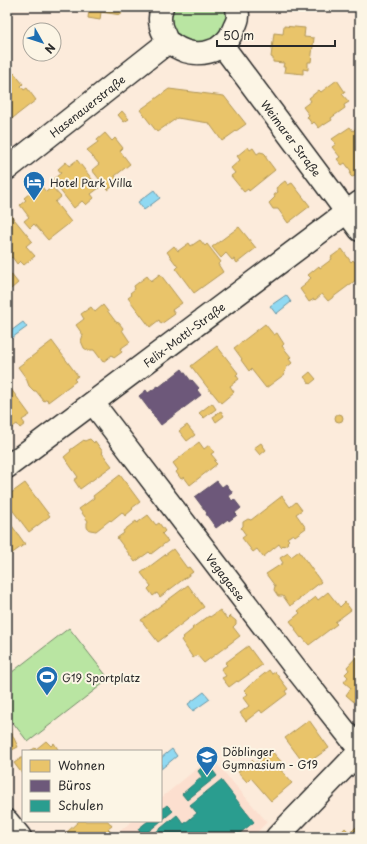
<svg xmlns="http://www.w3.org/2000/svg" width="367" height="844" viewBox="0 0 367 844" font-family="'Playpen Sans',sans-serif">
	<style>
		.built { fill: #fcdfcf }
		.green { fill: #b9e5a2; stroke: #728866 }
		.water { fill: #90d9f2; stroke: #6893a2 }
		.homes { fill: #e9c46a; stroke: #b09657 }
		.offices { fill: #6d597a; stroke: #594b62 }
		.schools { fill: #2a9d8f; stroke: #2a7b71 }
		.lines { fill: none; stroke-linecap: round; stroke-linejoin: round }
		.minor-casing { stroke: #2b2b2b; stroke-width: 25 }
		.minor { stroke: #fcf5e5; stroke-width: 22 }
		.labels { text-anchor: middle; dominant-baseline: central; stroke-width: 4; stroke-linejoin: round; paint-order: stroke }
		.street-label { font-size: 11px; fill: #2b2b2b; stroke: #fcf5e5 }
		.poi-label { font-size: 11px; fill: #2b2b2b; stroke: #fcf5e5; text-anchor: start }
	</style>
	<rect width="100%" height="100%" fill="#fcebdb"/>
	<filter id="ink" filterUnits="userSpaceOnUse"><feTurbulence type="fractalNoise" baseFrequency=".025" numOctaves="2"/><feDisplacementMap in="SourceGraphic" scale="8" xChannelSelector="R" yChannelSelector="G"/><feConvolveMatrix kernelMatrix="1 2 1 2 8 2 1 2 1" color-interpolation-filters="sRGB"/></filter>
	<g filter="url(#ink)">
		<path class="built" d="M211,757L267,822L252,837H113L132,821H161V798Z"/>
		<path class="green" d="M171,7H226L227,17L225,26L214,40L197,44L181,39L175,32L171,24L170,15Z
			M69,628L109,679L28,742L7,715V676Z"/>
		<path class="water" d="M154,190L160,198L144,210L138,202Z
			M286,295L291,302L276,314L270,306Z
			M23,322L27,327L9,340L7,338V334Z
			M204,692L210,699L193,711L188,704Z
			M172,749L177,756L161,769V758Z"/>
		<path class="homes" d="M75,7H122L121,15L101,12L100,20L88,18L89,10L78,8V11H75Z
			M284,26L305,28L304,37L314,38L311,62H308V70L303,69V74L284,72L285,67H283L284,63L273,62V58L271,57L274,33L283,34Z
			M14,73L23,84L21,86L24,90L27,88L36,100L9,121L7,119V79Z
			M337,80L345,92L342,94L349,102L344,105L345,108L331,118L332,120L324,125V124L319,128L314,122L312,124L307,117L309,115L303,107L311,101L309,98L319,90L321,92Z
			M169,89L224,96L246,124L222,141L209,123L177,118L157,132L140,110Z
			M122,111L129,119L124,122L118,115Z
			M360,125V169L356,172V174L355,176L352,177L350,175L351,171L345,163L342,165L337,159L340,157L332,147L336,144L332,139L350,127L353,131Z
			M105,133L112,141L115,138L123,148L120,151L130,164L115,176L119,182L108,190L92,170L99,164L87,150L98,142L97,140Z
			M248,147L250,150L253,148L257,154L260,152L264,153L266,155V158L275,170L249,191L248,189L244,192L231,176L235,173L231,168L240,160L237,156Z
			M77,160L99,188L91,194L94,198L86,205L82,201L74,208L52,180L61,173L58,169L66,162L69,166Z
			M285,181L288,185L292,183L310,206L288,223L278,209H273L269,203L275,197L274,195L278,192L276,188Z
			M42,187L46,192L52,187L61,197L55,202L71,222L48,240L34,224L30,228L24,221L29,217L20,205L26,200L24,198L30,193L32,195Z
			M10,214L32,241L26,246L35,256L24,265L20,261L17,264L12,257L9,260L7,257V216Z
			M239,227L256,248L237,263L234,259L232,260L226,253L221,258L212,247Z
			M200,240L205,246L207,244L221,262L218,264L223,272L194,293L176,269L178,267L167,252L174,246L178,251L189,243L191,246Z
			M342,249L351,262L353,260L360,268L358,270L360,273V277L328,301L322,294L315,300L314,299L309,302L300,289L305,285L304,284L311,278L308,275L319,266L320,268L332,259L331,257Z
			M7,269L18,283L11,289L7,283Z
			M160,274L182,303L172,310L175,314L161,324L159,320L150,327L128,298L132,295L130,293L135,289L134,286L147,276L151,281Z
			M103,305L116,322L119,323L123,328L122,330L130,342L120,349L122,352L114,358L112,355L103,362L94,350H87L84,348L81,341L83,335L76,325L84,319L81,314L91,307L95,312Z
			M265,324L274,335L277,333L284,344L282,346L291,357L289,359L292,363L286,368L287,369L284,372L285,374L266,388L251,369L249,371L241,360L242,359L234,348Z
			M52,341L78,376L74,379L76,381L48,402L47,399L44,401L36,391H34L29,386L26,378L18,367Z
			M217,346L238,373L236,375L239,379L230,386L234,392L221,403L212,392H211L191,366Z
			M310,372L316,379L310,384L304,377Z
			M8,385L30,415L22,420L25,424L20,428L17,424L7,431V386Z
			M212,403L216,409L204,418L199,413Z
			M221,411L224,416L216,422L213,417Z
			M335 418a4 4 0 1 1 8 0a4 4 0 1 1-8 0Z
			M187,425L195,435L187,441L179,431Z
			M90,439L94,443L95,441L103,452L102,453L112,466L80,489L74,480L78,477L64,457L71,451L70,450L84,440L85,441L87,440Z
			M199,442L204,449L209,445L214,452L211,454L216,460L214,461L217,464L190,485L184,477L181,479L176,472L178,470L173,463Z
			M261,443L266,450L260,455L254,448Z
			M120,475L140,502L132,508L133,509L125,516L122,512L111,521L110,520L96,531L90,530L88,529L87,527V523L88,521L79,509L94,498L93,496Z
			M25,483L50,516L29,532L7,503V496Z
			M282,496L290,507L296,502L302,510L296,514L306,528L295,536L293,534L287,538L289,540L287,542L288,543L284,546L283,545L281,547L279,544L263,557L257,549L253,552L242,538L246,535L241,528L243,526V522L248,519L251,520Z
			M148,515L156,525L159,523L165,531L162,534L168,541L151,554L149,552L135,562L117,538L124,533L123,531L136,521L137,523Z
			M7,522L10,523L25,544L7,557L10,561L7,563Z
			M173,549L187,568L189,567L193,572L160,597L157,593L153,596L148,589L151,586L141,573Z
			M299,551L321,582L290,606L283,596H278L274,590L275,586L266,574L283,563L280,558L288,553L291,557Z
			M188,585L204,607L158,642L141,620Z
			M328,592L340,607L345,602L351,610L335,622L337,624L309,645L302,637L301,638L295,630L296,629L290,621L300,613L298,611L316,597L318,600Z
			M220,610L227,619L230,616L236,621V624L233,627L240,636L204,663L197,655L193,658L181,640L184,638L183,637L193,629L192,628L209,616L210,617Z
			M248,646L262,665L238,682L237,681L229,687L222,678L226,676L221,669L227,665L225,663Z
			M360,653V697L354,702L346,695L351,688L344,682L348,677L345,674L349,670L347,667Z
			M269,670L272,674L275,672L288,689L285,691L287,694L262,713L260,710L246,721L240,713L249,706L243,698L248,694L244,690Z
			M309,720L329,748L305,765L285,738Z
			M7,723L18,747L10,751L7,743Z
			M46,741L51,746L54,743L59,751H30L35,748L36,749Z
			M270,749L285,766L280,769L292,783L271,801L251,778L247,782L238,772L252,760L255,763Z
			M23,757V775L14,763Z
			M79,821H108L112,826L108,829L111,832L105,837H68L65,834Z
			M357,826L360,829V837H337L345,828L350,833Z"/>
		<path class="offices" d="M182,369L191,381L192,380L199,388L197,390L201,395L161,425L139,396L146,390L148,393L158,386L159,387Z
			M217,481L222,487L226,484L233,493L229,496L232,501L234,499L241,508L235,513L237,515L229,521L228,519L216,528L206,514L207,513L195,497Z"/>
		<path class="schools" d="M207,763L217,776L187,800L182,794L202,777L198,771Z
			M221,780L254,822L235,837H217L214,833L208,837H150L177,815L184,824L197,813L190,805Z
			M167,805L173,811L143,836L138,829L148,821H161V810Z"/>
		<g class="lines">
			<g class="minor-casing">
				<g id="minor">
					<path d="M162,7C159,16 159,25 164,34C165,36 166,40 168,42C170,43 172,44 173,45C195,60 225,54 234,28C236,24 238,20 238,16C238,13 237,10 237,7"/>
					<path id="s1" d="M222,45L360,230"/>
					<path id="s2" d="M7,169L168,42"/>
					<path id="s3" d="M93,403L300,674L360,750"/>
					<path id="s4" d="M7,467L360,202"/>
					<path d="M7,821L20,837"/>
					<path d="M277,837L360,751"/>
				</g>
			</g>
			<use href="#minor" class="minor"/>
		</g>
	</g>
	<defs>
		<g id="hotel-pin" transform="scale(1.15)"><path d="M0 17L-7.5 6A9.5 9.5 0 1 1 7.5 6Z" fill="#1f6fb2" stroke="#fcf5e5"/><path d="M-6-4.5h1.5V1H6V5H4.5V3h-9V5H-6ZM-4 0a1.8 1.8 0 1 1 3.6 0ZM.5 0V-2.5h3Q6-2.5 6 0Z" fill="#fff"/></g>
		<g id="stadium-pin" transform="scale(1.15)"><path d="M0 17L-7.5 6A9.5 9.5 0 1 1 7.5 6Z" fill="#1f6fb2" stroke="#fcf5e5"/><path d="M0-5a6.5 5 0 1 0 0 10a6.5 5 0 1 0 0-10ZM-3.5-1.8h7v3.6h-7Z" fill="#fff"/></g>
		<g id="school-pin" transform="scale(1.15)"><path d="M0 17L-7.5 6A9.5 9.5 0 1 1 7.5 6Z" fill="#1f6fb2" stroke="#fcf5e5"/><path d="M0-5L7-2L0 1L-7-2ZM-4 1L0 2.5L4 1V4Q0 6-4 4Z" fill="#fff"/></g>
	</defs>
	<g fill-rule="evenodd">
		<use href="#hotel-pin" x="34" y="182"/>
		<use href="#stadium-pin" x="47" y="677"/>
		<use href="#school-pin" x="207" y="757"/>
	</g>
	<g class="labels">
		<g class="street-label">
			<text stroke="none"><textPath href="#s2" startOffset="102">Hasenauerstraße</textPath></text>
			<text stroke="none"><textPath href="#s1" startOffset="116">Weimarer Straße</textPath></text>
			<text stroke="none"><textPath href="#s4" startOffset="221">Felix-Mottl-Straße</textPath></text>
			<text stroke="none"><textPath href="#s3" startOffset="219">Vegagasse</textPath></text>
		</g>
		<g class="poi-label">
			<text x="50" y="182">Hotel Park Villa</text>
			<text x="62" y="677">G19 Sportplatz</text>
			<text x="222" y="751">Döblinger<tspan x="222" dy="13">Gymnasium - G19</tspan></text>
		</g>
	</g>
	<rect width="367" height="844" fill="none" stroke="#fcf5e5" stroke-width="24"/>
	<rect x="12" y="12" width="343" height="820" fill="none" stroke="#2b2b2b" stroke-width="1.5" filter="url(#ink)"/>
	<rect x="22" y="750" width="140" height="72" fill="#fcf5e5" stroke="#a8a49b"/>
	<rect x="30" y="760" width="20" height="12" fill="#e9c46a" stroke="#a8a49b"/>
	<text x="58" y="770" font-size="12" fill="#2b2b2b">Wohnen</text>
	<rect x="30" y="780" width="20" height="12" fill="#6d597a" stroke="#a8a49b"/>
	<text x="58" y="790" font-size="12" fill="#2b2b2b">Büros</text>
	<rect x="30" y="800" width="20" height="12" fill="#2a9d8f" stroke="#a8a49b"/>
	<text x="58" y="810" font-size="12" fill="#2b2b2b">Schulen</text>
	<g transform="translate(42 42) rotate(129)"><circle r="19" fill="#fcf5e5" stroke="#a8a49b"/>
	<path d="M0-3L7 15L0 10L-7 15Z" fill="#1f6fb2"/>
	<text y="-6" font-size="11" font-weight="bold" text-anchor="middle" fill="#2b2b2b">N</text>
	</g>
	<path d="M217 40v6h118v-6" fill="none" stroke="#2b2b2b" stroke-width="2"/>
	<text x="223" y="40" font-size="12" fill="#2b2b2b" stroke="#fcf5e5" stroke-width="3" paint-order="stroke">50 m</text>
</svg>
